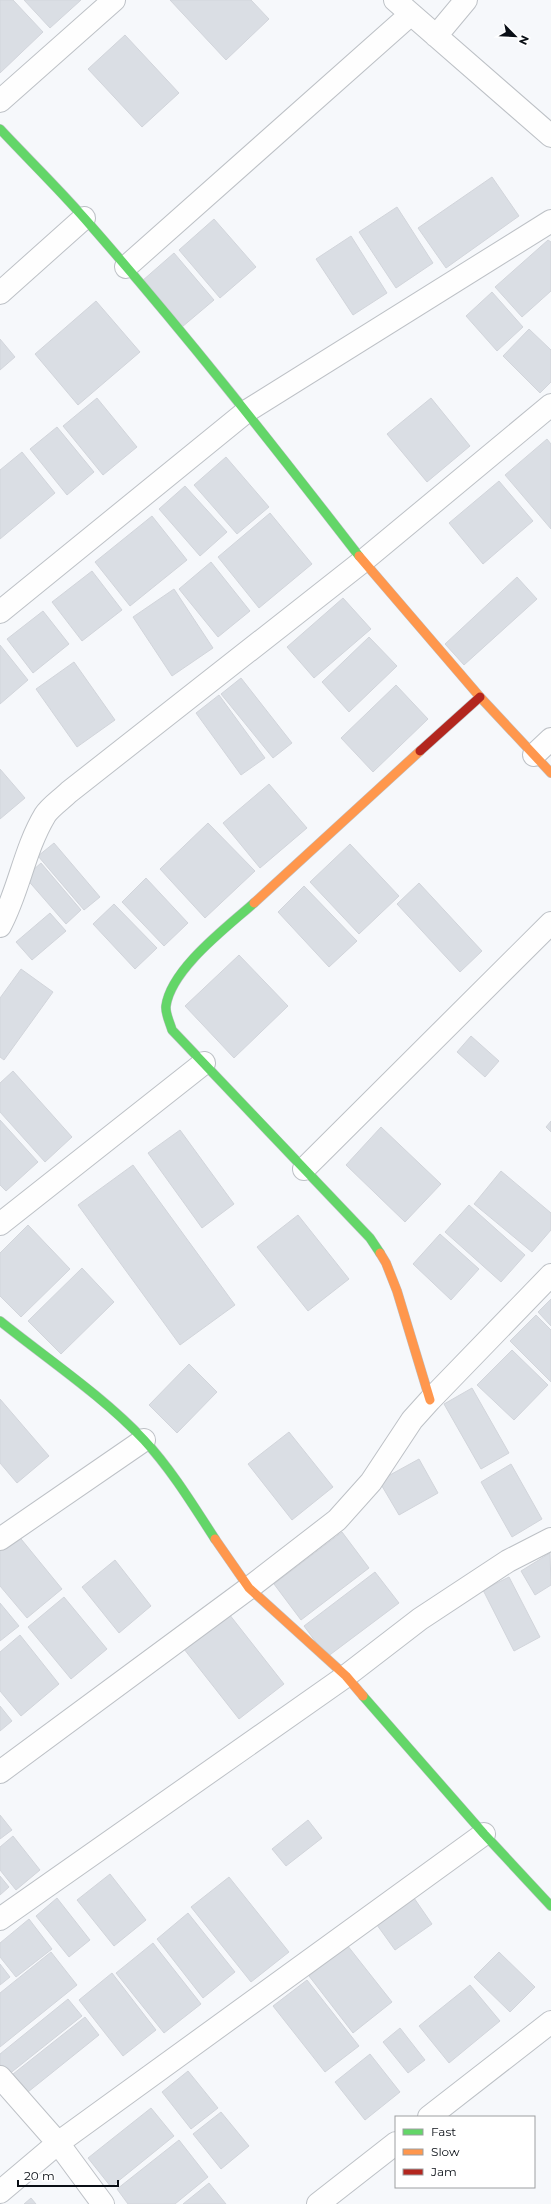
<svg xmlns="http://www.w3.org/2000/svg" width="551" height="2204" viewBox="0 0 551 2204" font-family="Montserrat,sans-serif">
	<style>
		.building { fill: #dadee4; stroke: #d2d5db }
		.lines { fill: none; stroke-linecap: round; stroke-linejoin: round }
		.street-casing { stroke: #bdc1c6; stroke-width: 24 }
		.fast-casing { stroke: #bdc1c6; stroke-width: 10 }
		.slow-casing { stroke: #bdc1c6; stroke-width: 10 }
		.jam-casing { stroke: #bdc1c6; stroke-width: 10 }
		.street { stroke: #fefefe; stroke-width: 22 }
		.fast { stroke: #63d668; stroke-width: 9 }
		.slow { stroke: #ff974d; stroke-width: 9 }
		.jam { stroke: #b3261e; stroke-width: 9 }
	</style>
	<rect width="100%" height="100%" fill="#f6f8fb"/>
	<path class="building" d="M0,0H13L43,32L0,73Z
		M24,0H81L50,28Z
		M170,0H251L269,19L226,60Z
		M125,35L179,93L142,127L88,69Z
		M492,177L519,216L446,268L418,228Z
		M397,207L433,263L396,288L359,232Z
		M214,219L256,267L220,298L179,250Z
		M351,236L387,293L353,315L316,259Z
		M548,240L551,242V291L522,317L495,287Z
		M174,253L214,300L182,327L142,281Z
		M492,292L523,327L497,351L466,316Z
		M96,301L140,352L78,405L35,354Z
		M529,329L551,350V382L540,393L503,356Z
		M0,339L15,357L0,370Z
		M97,398L137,447L103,475L63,426Z
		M431,398L470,446L427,482L387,434Z
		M57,427L94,472L67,495L30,449Z
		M547,439L551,444V529L505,475Z
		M22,452L55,493L0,539V470Z
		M226,457L269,507L237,534L194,485Z
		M499,481L533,521L483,564L449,523Z
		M185,486L227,532L200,556L159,509Z
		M270,513L312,564L259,608L218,557Z
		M152,516L187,560L130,606L95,562Z
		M211,562L250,611L218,637L179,589Z
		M92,571L122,610L82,641L52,602Z
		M517,577L537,599L464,665L445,644Z
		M174,589L213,648L172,676L133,617Z
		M343,598L371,629L314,678L287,647Z
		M43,611L69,644L33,673L7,639Z
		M369,637L397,666L349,712L322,682Z
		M0,645L28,680L0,704Z
		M74,662L115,720L77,747L36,689Z
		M241,678L292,743L273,758L221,694Z
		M396,685L428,719L373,772L341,738Z
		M219,695L265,758L241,775L196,713Z
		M0,769L25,798L0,819Z
		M269,784L307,828L260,868L223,823Z
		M208,823L255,871L205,918L160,869Z
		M54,843L100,897L84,910L38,856Z
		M350,844L399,896L359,934L310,882Z
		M41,863L81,910L66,924L25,877Z
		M146,878L188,923L164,946L122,902Z
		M419,883L482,951L460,972L397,904Z
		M304,886L357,941L329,967L278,912Z
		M114,904L157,948L135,969L93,924Z
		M50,913L66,931L32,960L16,942Z
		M239,955L288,1006L234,1058L185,1006Z
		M21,969L53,992L4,1060L0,1057V998Z
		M471,1036L499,1061L485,1077L457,1052Z
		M13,1071L72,1137L45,1162L0,1112V1083Z
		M0,1120L38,1162L6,1191L0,1185Z
		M551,1121V1132L546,1127Z
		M381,1127L441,1184L405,1222L346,1165Z
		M180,1130L234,1204L202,1228L148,1153Z
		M133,1165L235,1305L180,1345L78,1205Z
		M501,1171L551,1213V1230L532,1252L474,1204Z
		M469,1205L525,1255L501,1282L445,1232Z
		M298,1215L349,1279L308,1311L257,1247Z
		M28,1225L70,1269L21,1317L0,1296V1253Z
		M440,1234L479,1269L451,1300L413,1264Z
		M82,1268L114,1302L61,1354L28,1321Z
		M551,1299V1326L538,1312Z
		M536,1315L551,1330V1382L510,1341Z
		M512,1350L548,1385L514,1420L477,1385Z
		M189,1364L217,1392L177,1433L149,1405Z
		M472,1388L509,1453L481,1469L444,1404Z
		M0,1399L49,1456L17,1483L0,1463Z
		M289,1432L333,1487L292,1520L248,1464Z
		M419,1459L438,1493L399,1515L379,1481Z
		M511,1464L542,1519L512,1537L481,1482Z
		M342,1532L369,1568L301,1620L274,1584Z
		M17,1534L62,1589L27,1618L0,1586V1549Z
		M550,1553L551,1585L535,1595L521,1571Z
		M115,1560L151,1606L119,1633L82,1587Z
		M375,1572L399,1603L327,1657L304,1626Z
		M509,1577L540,1637L514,1651L483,1590Z
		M64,1597L107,1649L71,1679L28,1627Z
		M0,1603L19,1626L0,1641Z
		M229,1614L284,1684L239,1719L184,1649Z
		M20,1635L59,1684L21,1716L0,1691V1652Z
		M0,1706L12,1721L0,1731Z
		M0,1815L12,1830L0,1839Z
		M308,1820L322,1838L286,1866L272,1849Z
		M13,1836L40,1870L16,1890L0,1870V1847Z
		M110,1874L146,1920L114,1946L77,1900Z
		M0,1876L9,1887L0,1895Z
		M229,1877L289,1952L251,1982L191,1907Z
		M57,1898L90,1940L69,1957L36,1916Z
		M414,1898L432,1924L395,1950L377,1925Z
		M188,1913L235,1972L203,1998L157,1939Z
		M29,1919L52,1949L16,1977L0,1957V1943Z
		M153,1943L201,2004L164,2033L116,1973Z
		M347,1945L392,2002L353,2033L309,1976Z
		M51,1952L77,1985L0,2047V1993Z
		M499,1952L535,1987L510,2012L474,1977Z
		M0,1964L10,1977L0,1985Z
		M112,1973L156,2030L123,2056L79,2000Z
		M307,1980L359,2046L325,2072L273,2006Z
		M470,1985L500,2021L449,2063L419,2026Z
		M68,1999L82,2016L8,2075L0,2064V2054Z
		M85,2017L99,2035L23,2096L8,2078Z
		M400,2028L425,2060L408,2073L383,2042Z
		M370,2054L400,2092L365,2120L335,2082Z
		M188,2071L218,2108L191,2129L162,2092Z
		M151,2108L174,2136L111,2187L88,2158Z
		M221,2112L249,2146L221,2169L193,2134Z
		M179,2140L208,2177L175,2204H128L117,2189Z
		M209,2183L226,2204H183Z
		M31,2198L36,2204H24Z"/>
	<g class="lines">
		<g class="street-casing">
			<path id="street" d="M395,0L551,136
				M436,36L466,0
				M0,101L114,0
				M126,267L411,14
				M0,293L84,218
				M0,612L247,411L551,221
				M534,755L551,739
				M0,926C19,891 24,850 45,815C50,807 62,799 69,792L363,561L551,405
				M304,1169L551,923
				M0,1224L204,1063
				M0,1539L144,1440
				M0,1772L249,1588L337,1520L371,1482L412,1420L430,1400L551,1275
				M0,1919L346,1676L420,1619L508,1561L551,1539
				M0,2077L58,2143L103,2204
				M429,2117L551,2022
				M0,2192L58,2143L484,1834
				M318,2204L396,2143"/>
		</g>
		<g class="fast-casing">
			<path id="fast" d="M0,129C28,159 58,188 85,219C181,328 270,441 359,556
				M254,903C227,927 171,969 166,1006C165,1013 170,1023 172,1030L370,1238L380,1253
				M0,1321C46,1358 104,1397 144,1440C171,1469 193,1505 215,1539
				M363,1696L484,1834L551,1906"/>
		</g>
		<g class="slow-casing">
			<path id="slow" d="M359,556L480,697L551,773
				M254,903L420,751
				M380,1253L386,1263L397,1291L430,1400
				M215,1539L249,1588L346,1676L363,1696"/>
		</g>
		<g class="jam-casing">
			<path id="jam" d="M420,751L480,697"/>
		</g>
		<use href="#street" class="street"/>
		<use href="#fast" class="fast"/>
		<use href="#slow" class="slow"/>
		<use href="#jam" class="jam"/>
	</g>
	<rect x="395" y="2116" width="140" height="72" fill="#ffffff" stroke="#9d9fa2"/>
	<rect x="403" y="2129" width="20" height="6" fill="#63d668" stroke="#9d9fa2"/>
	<text x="431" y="2136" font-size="12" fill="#0a0f16">Fast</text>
	<rect x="403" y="2149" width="20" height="6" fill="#ff974d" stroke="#9d9fa2"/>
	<text x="431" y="2156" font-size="12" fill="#0a0f16">Slow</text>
	<rect x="403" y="2169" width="20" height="6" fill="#b3261e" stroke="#9d9fa2"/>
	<text x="431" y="2176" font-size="12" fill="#0a0f16">Jam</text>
	<g transform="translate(515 36) rotate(114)" stroke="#ffffff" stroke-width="3" paint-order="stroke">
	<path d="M0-3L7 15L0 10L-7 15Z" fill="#0a0f16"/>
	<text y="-6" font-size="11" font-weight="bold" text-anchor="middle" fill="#0a0f16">N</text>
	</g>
	<path d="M18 2180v6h100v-6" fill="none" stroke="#0a0f16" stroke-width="2"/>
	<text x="24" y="2180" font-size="12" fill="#0a0f16" stroke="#ffffff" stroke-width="3" paint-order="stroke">20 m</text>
</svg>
